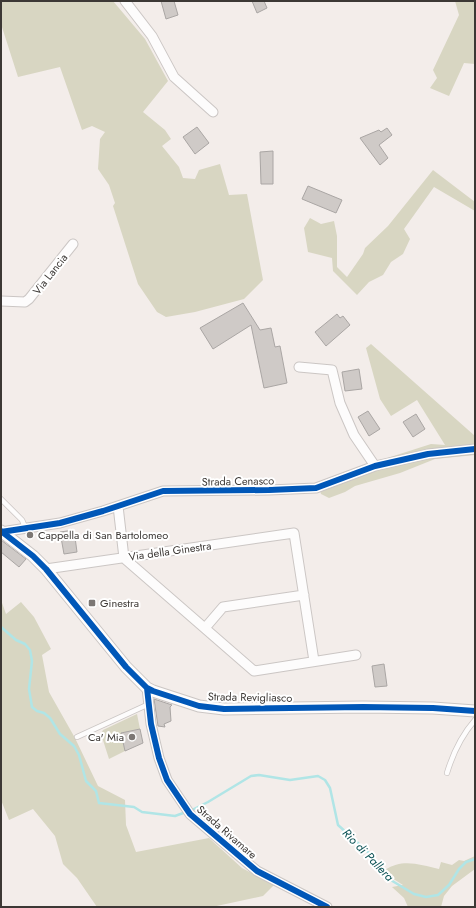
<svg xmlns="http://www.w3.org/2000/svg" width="476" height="908" viewBox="0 0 476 908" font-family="Jost,sans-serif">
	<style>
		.green { fill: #d8d6c2 }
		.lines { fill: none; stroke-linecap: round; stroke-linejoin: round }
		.stream { stroke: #b0e5e6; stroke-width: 2.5 }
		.building { fill: #cfcac7; stroke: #aaa6a4 }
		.service-casing { stroke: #cbc6c4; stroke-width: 6 }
		.minor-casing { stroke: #cbc6c4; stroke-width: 11 }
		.tertiary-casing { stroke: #cbc6c4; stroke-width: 13 }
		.service { stroke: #fdfcfc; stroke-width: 4.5 }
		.minor { stroke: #fdfcfc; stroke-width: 9 }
		.tertiary { stroke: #fdfcfc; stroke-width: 11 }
		.cycleway-casing { stroke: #fff; stroke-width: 8 }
		.cycleway { stroke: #0057b8; stroke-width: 6 }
		.poi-dot { fill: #7c7774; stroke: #fff; stroke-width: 1.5 }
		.labels { text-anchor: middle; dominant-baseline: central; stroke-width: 4; stroke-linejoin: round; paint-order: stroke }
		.street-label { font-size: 11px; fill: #3c3835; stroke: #fff }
		.poi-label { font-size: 11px; fill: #3c3835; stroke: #fff; text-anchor: start }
		.water-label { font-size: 12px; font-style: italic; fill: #0a5154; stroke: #fff }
	</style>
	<rect width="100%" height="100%" fill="#f3edea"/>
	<path class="green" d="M1,1H113L145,39L168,81L143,112L165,130L171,139L162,146L179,167L183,178L195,179L199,170L220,164L229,195L247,194L263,280L244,299L195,312L166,317L157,312L138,284L113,206L115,203L109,185L98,169L100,139L105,132L92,126L82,130L60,67L18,77L1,24Z
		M455,1H475V64L464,63L449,96L430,88L437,78L433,70L459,15Z
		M433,170L475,202V211L434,187L404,229L410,239L403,254L391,262L383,275L369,282L357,295L333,271L332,258L308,252L304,228L310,218L321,224L334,221L337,236V267L347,277L363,254L365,248L388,226Z
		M371,344L475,436V446L378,461L431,444L445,445L417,400L391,416L380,399L366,348Z
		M475,451V455L435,459L400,473L355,486L345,492L329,498L321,494L320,490L377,469L429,456Z
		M1,600L6,614L21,602L34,617L51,649L42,655L49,692L75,738L98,786L125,800L126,825L136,852L209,838L242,868L274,885L263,896L212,907H97L77,878L63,864L55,836L33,809L9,820L1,800Z
		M137,714L140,729L121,733L125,751L109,759L101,734L103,730Z
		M475,856V869L452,886L444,896L441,907H408L404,898L392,887L403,885L392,878L385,870C403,858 420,865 439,869L441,862L452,865L459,860L464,861Z"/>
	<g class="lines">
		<path class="stream" d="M1,627L16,640L25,644L30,650L32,661L29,689L32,707L37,711L44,713L50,718L60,734L74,746L79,755L86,781L96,791L99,803L134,807L142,812L175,816L186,812
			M190,811L208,802L251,776L259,775L290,780L318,776L325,780L330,788L338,825L369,853L389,879L414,894L426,897L438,895L449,885L459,869L466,862L475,859"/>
	</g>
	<path class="building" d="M161,1H174L178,15L166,19Z
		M252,1H264L267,8L257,13Z
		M197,127L209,143L195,154L183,137Z
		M387,128L392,135L379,145L388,158L380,165L360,138L379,130L381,132Z
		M273,151V184H261L260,152Z
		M308,186L342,200L336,213L302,199Z
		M243,303L260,330L271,328L275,347L280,346L287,383L264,388L251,325L213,349L200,328Z
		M337,314L340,318L343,316L350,325L326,346L315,332Z
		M359,369L362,389L345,391L342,372Z
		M368,411L380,429L369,436L358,417Z
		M416,414L425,429L413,437L403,422Z
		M74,530L77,552L64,554L60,532Z
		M1,540L26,559L19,567L1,552Z
		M384,664L387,686L375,687L372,666Z
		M154,699L172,705L170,707L171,721L164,724L165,727L158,726Z
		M140,729L143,743L125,751L121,733Z"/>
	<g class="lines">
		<g class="service-casing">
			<path id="service" d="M1,499L22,520L25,527
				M77,737L149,704
				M447,773C453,753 461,736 475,720"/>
		</g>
		<g class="minor-casing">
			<path id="minor" d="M125,1L152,36L174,77L213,112
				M1,301L25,302L29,299L73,244
				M299,367L332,370L340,403L354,435L375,466
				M118,506L124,558L254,671L356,655
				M1,532L60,523L103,511L163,491L269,490L316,488L375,466L428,454L475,449
				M46,569L294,533L314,661
				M205,628L223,607L304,595
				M147,688L151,724L159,758L167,780L190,814L257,871L327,907"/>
		</g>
		<g class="tertiary-casing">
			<path id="tertiary" d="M1,531L33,556L46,569L126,667L147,688L153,691L199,706L224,709L363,707L433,708L475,711"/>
		</g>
		<use href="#service" class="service"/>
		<use href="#minor" class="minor"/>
		<use href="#tertiary" class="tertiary"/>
		<g class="cycleway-casing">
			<path id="cycleway" d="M1,531L33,556L46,569L126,667L147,688L153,691L199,706L224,709L363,707L433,708L475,711
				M1,532L60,523L103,511L163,491L269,490L316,488L375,466L428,454L475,449
				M147,688L151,724L159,758L167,780L190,814L257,871L327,907"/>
		</g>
		<use href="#cycleway" class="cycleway"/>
	</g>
	<g class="poi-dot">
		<circle cx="30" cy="535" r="4"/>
		<rect x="88" y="599" width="8" height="8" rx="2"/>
		<circle cx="132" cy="737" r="4"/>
	</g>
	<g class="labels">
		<g class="street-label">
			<text transform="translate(50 274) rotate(-52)">Via Lancia</text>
			<text transform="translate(238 481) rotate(-1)">Strada Cenasco</text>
			<text transform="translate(170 551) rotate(-8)">Via della Ginestra</text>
			<text transform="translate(250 697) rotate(1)">Strada Revigliasco</text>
			<text transform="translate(227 832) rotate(41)">Strada Rivamare</text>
		</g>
		<g class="poi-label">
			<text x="38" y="535">Cappella di San Bartolomeo</text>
			<text x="100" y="603">Ginestra</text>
			<text x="124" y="737" text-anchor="end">Ca' Mia</text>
		</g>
		<g class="water-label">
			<text transform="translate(368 855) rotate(46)">Rio di Pallera</text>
		</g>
	</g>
	<rect width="476" height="908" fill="none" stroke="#3c3835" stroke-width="4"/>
</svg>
